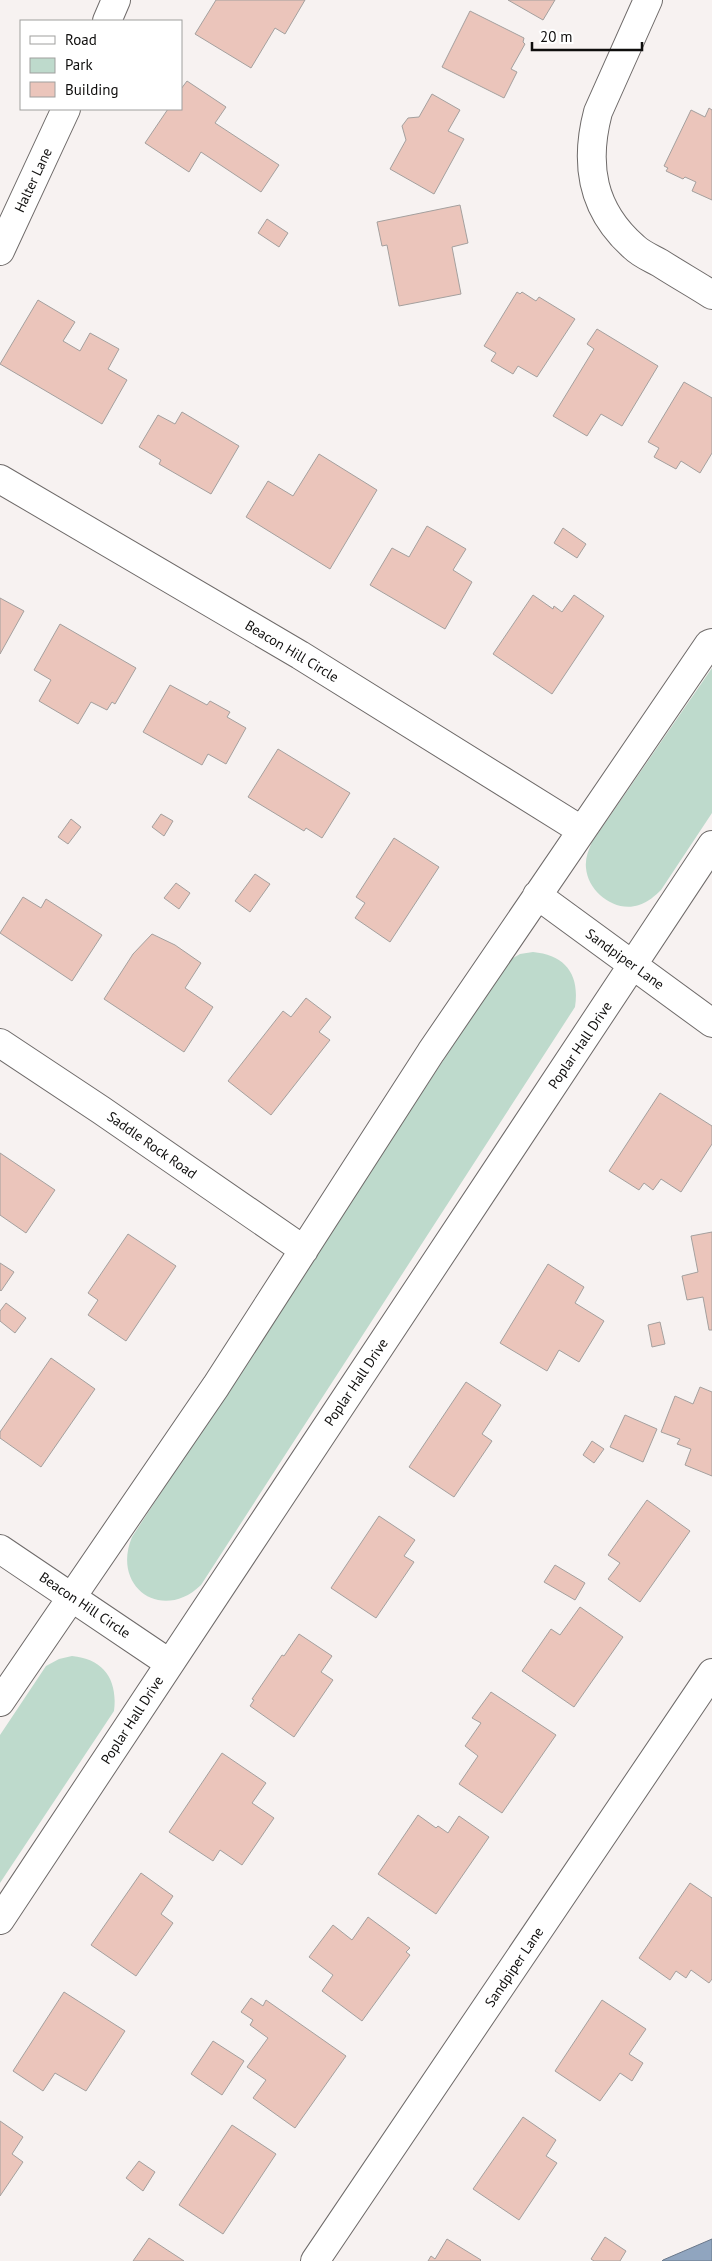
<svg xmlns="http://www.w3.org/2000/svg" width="712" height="2261" viewBox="0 0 712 2261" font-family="'PT Sans',sans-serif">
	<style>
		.green { fill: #bedacc }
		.water { fill: #90a5bf; stroke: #69788a }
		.building { fill: #ebc5bb; stroke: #a4a09e }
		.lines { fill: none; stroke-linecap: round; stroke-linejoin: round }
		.minor-casing { stroke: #6e6a69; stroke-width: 30 }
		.minor { stroke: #fff; stroke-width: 28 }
		.labels { text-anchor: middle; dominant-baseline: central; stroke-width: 5; stroke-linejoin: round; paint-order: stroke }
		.street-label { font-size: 14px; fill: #0f0e0d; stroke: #fff }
	</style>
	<rect width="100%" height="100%" fill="#f7f2f1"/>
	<path class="green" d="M712,668V813L661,890C655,896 648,902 639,905C615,913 588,892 586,868C585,859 588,851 592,842Z
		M533,952C565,955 580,974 575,1007L201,1585C162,1623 111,1587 132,1537L508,961L520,954Z
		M72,1656C104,1659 118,1680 114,1711L0,1883V1735L46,1666L59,1659Z"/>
	<path class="water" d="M712,2239V2261H662L663,2260Z"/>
	<path class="building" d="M216,0H305L285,34L275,28L251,68L195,34Z
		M508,0H555L543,20Z
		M470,11L524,38L523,42L525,44L511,69L517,72L504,98L442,67Z
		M187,81L226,107L215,123L279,165L261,192L201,152L189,172L145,143L168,109H181V89Z
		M432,94L460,110L448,131L464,139L434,194L390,169L406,140L402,126L408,118L419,117Z
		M709,108L712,110V200L692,191L696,182L685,177L683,179L666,171L668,168L664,166L691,110L705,117Z
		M460,205L468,243L452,247L461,294L399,306L387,245L382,246L377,222Z
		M267,219L288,233L279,247L258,233Z
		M517,292L520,294L522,292L536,301L539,297L575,319L537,377L518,366L513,374L491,361L496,353L484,346Z
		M38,300L75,322L63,341L80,351L90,333L119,349L108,369L127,380L102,424L0,364Z
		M597,329L658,366L622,426L601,414L587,436L553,416L594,349L587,344Z
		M684,382L712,398V453L700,473L681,461L676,469L654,457L659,448L648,442Z
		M182,412L239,446L211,494L159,464L161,460L139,447L158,415L175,424Z
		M319,454L377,490L330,569L246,517L268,481L293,496Z
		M427,526L466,549L453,570L472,582L445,629L370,585L392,548L409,557Z
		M563,528L586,544L577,558L554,543Z
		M533,595L553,609L554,606L562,612L574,595L604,616L552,694L493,654Z
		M0,598L24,611L0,654Z
		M60,624L136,668L115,704L112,702L107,710L91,702L78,724L39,701L51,680L34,670Z
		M170,685L207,705L210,701L230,712L227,717L246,728L226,764L208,754L202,765L143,732Z
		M278,749L350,793L322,838L306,828L304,831L248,797Z
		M161,814L173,821L164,836L152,827Z
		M71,819L81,827L68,844L58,837Z
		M394,838L439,867L390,942L355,918L365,903L356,897Z
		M255,874L270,884L250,912L235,901Z
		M176,883L190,893L179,909L164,898Z
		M23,897L41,908L46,899L102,935L72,981L0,933Z
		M152,934L175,945L201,963L185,988L213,1007L184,1052L104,999L133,954Z
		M306,998L331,1017L319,1032L330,1040L271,1115L228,1081L283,1011L291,1017Z
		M660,1093L712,1126V1144L681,1192L661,1179L653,1190L644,1183L639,1190L609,1171Z
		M0,1153L55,1190L26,1233L0,1215Z
		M712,1232V1330H709L703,1297L687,1300L682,1276L698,1272L691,1236Z
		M128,1234L176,1266L126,1341L88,1315L98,1300L88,1293Z
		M0,1263L14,1272L1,1291L0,1290Z
		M548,1264L584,1287L575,1303L604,1321L579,1362L559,1350L547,1371L500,1343Z
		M6,1303L26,1318L15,1333L0,1321V1311Z
		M660,1322L665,1344L652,1347L648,1325Z
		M51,1358L95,1389L41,1467L0,1438V1432Z
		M466,1382L501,1405L482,1434L492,1441L454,1497L409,1467Z
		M700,1387L712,1392V1476L685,1465L691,1449L677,1444L680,1439L661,1432L675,1396L693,1404Z
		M625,1415L657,1429L643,1462L610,1447Z
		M592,1441L604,1449L594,1463L583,1455Z
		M647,1500L690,1531L640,1602L608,1579L620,1563L608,1555Z
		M379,1516L415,1540L404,1556L414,1562L376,1618L331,1588Z
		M555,1565L585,1583L575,1600L544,1582Z
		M580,1607L623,1637L574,1707L522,1671L551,1629L560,1635Z
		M299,1634L332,1656L321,1672L333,1680L294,1737L250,1706L254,1700L252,1699L282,1655L284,1656Z
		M491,1692L556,1735L502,1813L459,1784L478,1756L465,1746L481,1723L472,1718Z
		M222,1753L266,1783L252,1803L274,1818L242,1865L220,1850L213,1861L169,1832Z
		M418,1815L436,1828L438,1826L448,1833L459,1816L489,1837L436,1914L378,1874Z
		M141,1873L173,1896L161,1914L173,1923L136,1976L91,1945Z
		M690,1883L712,1898V1979L709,1983L691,1970L686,1978L676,1971L670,1980L639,1958Z
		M368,1917L410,1948L406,1952L410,1955L362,2021L322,1991L333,1975L309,1957L333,1925L352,1940Z
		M64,1992L125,2031L86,2091L55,2073L43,2091L13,2071Z
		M251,1998L263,2006L266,2000L346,2056L295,2128L253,2098L266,2080L247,2067L268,2038L250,2025L253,2020L241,2012Z
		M602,2000L646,2029L629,2054L643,2063L632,2081L620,2073L600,2101L555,2071Z
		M213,2041L244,2061L222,2095L191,2074Z
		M523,2117L556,2140L546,2156L557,2163L519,2220L473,2189Z
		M0,2121L23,2137L12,2154L23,2162L0,2196Z
		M232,2125L276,2154L223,2234L179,2205Z
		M139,2161L155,2172L143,2191L126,2178Z
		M605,2237L626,2251L620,2261H594L591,2259Z
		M149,2238L184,2261H133Z
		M447,2239L481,2260L480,2261H428L431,2256L435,2259Z"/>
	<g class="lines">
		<g class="minor-casing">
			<path id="minor" d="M648,0L598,112C584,165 592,210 634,247C641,254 651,258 660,263C677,274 695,284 712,295
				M107,21L116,0
				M0,251L66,109
				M0,479L300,655L581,830
				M537,895L712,1023
				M0,1043L101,1110L304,1250
				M0,1549L169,1663
				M0,1702L216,1386L431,1052L709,644L712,643
				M0,1920L712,845
				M315,2261L712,1673"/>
		</g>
		<use href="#minor" class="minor"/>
	</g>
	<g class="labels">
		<g class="street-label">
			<text transform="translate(33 180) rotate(-65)">Halter Lane</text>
			<text transform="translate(292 651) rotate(31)">Beacon Hill Circle</text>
			<text transform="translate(625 959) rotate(36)">Sandpiper Lane</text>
			<text transform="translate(580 1045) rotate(-56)">Poplar Hall Drive</text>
			<text transform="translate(152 1145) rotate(35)">Saddle Rock Road</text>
			<text transform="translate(356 1382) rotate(-56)">Poplar Hall Drive</text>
			<text transform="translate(85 1605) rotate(34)">Beacon Hill Circle</text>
			<text transform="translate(132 1720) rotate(-57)">Poplar Hall Drive</text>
			<text transform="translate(514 1967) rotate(-56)">Sandpiper Lane</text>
		</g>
	</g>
	<rect x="20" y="20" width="162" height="90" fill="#ffffff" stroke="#9f9f9e"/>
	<rect x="30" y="36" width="25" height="8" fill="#ffffff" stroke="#9f9f9e"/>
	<text x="65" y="45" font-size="15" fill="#0f0e0d">Road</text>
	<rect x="30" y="58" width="25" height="15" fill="#bedacc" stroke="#9f9f9e"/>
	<text x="65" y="70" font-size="15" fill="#0f0e0d">Park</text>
	<rect x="30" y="82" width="25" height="15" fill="#ebc5bb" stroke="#9f9f9e"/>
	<text x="65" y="95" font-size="15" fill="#0f0e0d">Building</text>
	<path d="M532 42v8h110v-8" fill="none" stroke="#0f0e0d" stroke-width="2.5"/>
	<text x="540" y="42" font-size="15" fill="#0f0e0d" stroke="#ffffff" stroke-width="4" paint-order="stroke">20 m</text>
</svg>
